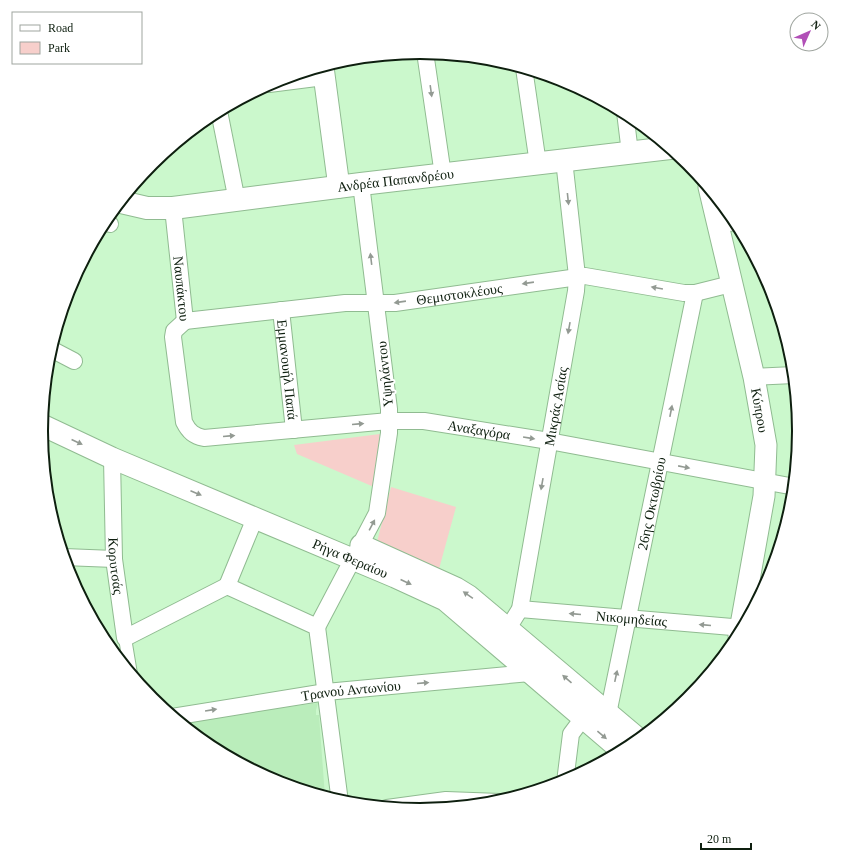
<svg xmlns="http://www.w3.org/2000/svg" width="841" height="863" viewBox="0 0 841 863" font-family="Georgia,serif">
	<style>
		.built { fill: #baedbb }
		.green { fill: #f7cfcb }
		.lines { fill: none; stroke-linecap: round; stroke-linejoin: round }
		.pedestrian-casing { stroke: #90bb91; stroke-width: 14 }
		.minor-casing { stroke: #90bb91; stroke-width: 18 }
		.tertiary-casing { stroke: #90bb91; stroke-width: 23 }
		.secondary-casing { stroke: #90bb91; stroke-width: 24 }
		.pedestrian { stroke: #fff; stroke-width: 12 }
		.minor { stroke: #fff; stroke-width: 16 }
		.tertiary { stroke: #fff; stroke-width: 21 }
		.secondary { stroke: #fff; stroke-width: 22 }
		.oneway { fill: #939a93 }
		.labels { text-anchor: middle; dominant-baseline: central; stroke-width: 4; stroke-linejoin: round; paint-order: stroke }
		.street-label { font-size: 14px; fill: #0e1f0f; stroke: #fff }
		.rim { fill: none; stroke: #0e1f0f; stroke-width: 2 }
	</style>
	<rect width="100%" height="100%" fill="#cbf8cc"/>
	<path class="built" d="M318,703L316,710V715H319L325,797L275,782L209,747L185,727L184,721Z"/>
	<path class="green" d="M380,434L374,487L297,454L294,445Z
		M391,487L456,507L439,569L377,542Z"/>
	<g class="lines">
		<g class="pedestrian-casing">
			<path id="pedestrian" d="M718,226L738,224
				M125,638L131,674"/>
		</g>
		<g class="minor-casing">
			<g id="minor">
				<path d="M425,52L443,175"/>
				<path d="M524,68L538,164"/>
				<path d="M269,84L324,77"/>
				<path d="M219,111L237,201"/>
				<path d="M625,112L630,153"/>
				<path id="s1" d="M173,208L185,321"/>
				<path d="M104,222L110,224"/>
				<path id="s2" d="M281,310L294,430"/>
				<path id="s3" d="M185,321L174,331L173,337L184,422C189,432 194,436 204,438L389,421H424L549,441L795,487"/>
				<path id="s4" d="M185,321L345,303H395L585,276L684,293H695L731,284"/>
				<path d="M51,349L74,361"/>
				<path d="M754,377L794,375"/>
				<path id="s5" d="M112,458L114,559L125,638L227,586L317,627L340,802"/>
				<path d="M64,557L114,559"/>
				<path d="M227,586L255,518"/>
				<path id="s6" d="M520,609L744,628"/>
				<path d="M317,627L377,513L389,433V409L361,184"/>
				<path id="s7" d="M502,638L520,609L576,291L577,276L564,160"/>
				<path id="s8" d="M608,714L695,293"/>
				<path id="s9" d="M172,717L326,692L530,673"/>
				<path d="M565,782L571,734L583,718"/>
				<path d="M387,808L446,800L500,802"/>
			</g>
		</g>
		<g class="tertiary-casing">
			<g id="tertiary">
				<path d="M323,67L339,187"/>
				<path id="s10" d="M709,187L754,377L766,445L764,496L739,636"/>
				<path id="s11" d="M42,425L112,458L395,577L445,600L623,752"/>
				<path d="M361,545L456,588L469,596L640,740"/>
			</g>
		</g>
		<g class="secondary-casing">
			<g id="secondary">
				<path id="s12" d="M121,202L147,208H173L361,184L670,148"/>
			</g>
		</g>
		<use href="#pedestrian" class="pedestrian"/>
		<use href="#minor" class="minor"/>
		<use href="#tertiary" class="tertiary"/>
		<use href="#secondary" class="secondary"/>
	</g>
	<defs><path id="oneway-solid" d="M-6-.8H1V-3.2L6.5 0L1 3.2V.8H-6Z"/></defs>
	<g class="oneway">
		<use href="#oneway-solid" transform="translate(431 91) rotate(82)"/>
		<use href="#oneway-solid" transform="translate(568 199) rotate(84)"/>
		<use href="#oneway-solid" transform="translate(371 259) rotate(-97)"/>
		<use href="#oneway-solid" transform="translate(528 283) rotate(172)"/>
		<use href="#oneway-solid" transform="translate(657 288) rotate(-170)"/>
		<use href="#oneway-solid" transform="translate(400 302) rotate(172)"/>
		<use href="#oneway-solid" transform="translate(569 328) rotate(100)"/>
		<use href="#oneway-solid" transform="translate(671 411) rotate(-79)"/>
		<use href="#oneway-solid" transform="translate(358 424) rotate(-5)"/>
		<use href="#oneway-solid" transform="translate(229 436) rotate(-5)"/>
		<use href="#oneway-solid" transform="translate(529 438) rotate(9)"/>
		<use href="#oneway-solid" transform="translate(77 442) rotate(25)"/>
		<use href="#oneway-solid" transform="translate(684 467) rotate(11)"/>
		<use href="#oneway-solid" transform="translate(542 484) rotate(100)"/>
		<use href="#oneway-solid" transform="translate(196 493) rotate(23)"/>
		<use href="#oneway-solid" transform="translate(372 525) rotate(-62)"/>
		<use href="#oneway-solid" transform="translate(406 582) rotate(25)"/>
		<use href="#oneway-solid" transform="translate(468 595) rotate(-145)"/>
		<use href="#oneway-solid" transform="translate(575 614) rotate(-175)"/>
		<use href="#oneway-solid" transform="translate(705 625) rotate(-175)"/>
		<use href="#oneway-solid" transform="translate(616 676) rotate(-78)"/>
		<use href="#oneway-solid" transform="translate(567 679) rotate(-139)"/>
		<use href="#oneway-solid" transform="translate(423 683) rotate(-5)"/>
		<use href="#oneway-solid" transform="translate(211 710) rotate(-9)"/>
		<use href="#oneway-solid" transform="translate(602 735) rotate(40)"/>
	</g>
	<g class="labels">
		<g class="street-label">
			<text stroke="none"><textPath href="#s12" startOffset="277">Ανδρέα Παπανδρέου</textPath></text>
			<text stroke="none"><textPath href="#s1" startOffset="81">Ναυπάκτου</textPath></text>
			<text stroke="none"><textPath href="#s4" startOffset="276">Θεμιστοκλέους</textPath></text>
			<text stroke="none"><textPath href="#s2" startOffset="60">Εμμανουήλ Παπά</textPath></text>
			<text transform="translate(385 374) rotate(-96)">Υψηλάντου</text>
			<text stroke="none"><textPath href="#s7" startOffset="240">Μικράς Ασίας</textPath></text>
			<text stroke="none"><textPath href="#s10" startOffset="229">Κύπρου</textPath></text>
			<text stroke="none"><textPath href="#s3" startOffset="410">Αναξαγόρα</textPath></text>
			<text stroke="none"><textPath href="#s8" startOffset="215">26ης Οκτωβρίου</textPath></text>
			<text stroke="none"><textPath href="#s11" startOffset="336">Ρήγα Φεραίου</textPath></text>
			<text stroke="none"><textPath href="#s5" startOffset="108">Κορυτσάς</textPath></text>
			<text stroke="none"><textPath href="#s6" startOffset="112">Νικομηδείας</textPath></text>
			<text stroke="none"><textPath href="#s9" startOffset="181">Τρανού Αντωνίου</textPath></text>
		</g>
	</g>
	<path d="M0 0H841V863H0ZM48 431a372 372 0 1 1 744 0a372 372 0 1 1-744 0Z" fill="#fff" fill-rule="evenodd"/>
	<path class="rim" d="M48 431a372 372 0 1 1 744 0a372 372 0 1 1-744 0Z"/>
	<rect x="12" y="12" width="130" height="52" fill="#ffffff" stroke="#9fa59f"/>
	<rect x="20" y="25" width="20" height="6" fill="#ffffff" stroke="#9fa59f"/>
	<text x="48" y="32" font-size="12" fill="#0e1f0f">Road</text>
	<rect x="20" y="42" width="20" height="12" fill="#f7cfcb" stroke="#9fa59f"/>
	<text x="48" y="52" font-size="12" fill="#0e1f0f">Park</text>
	<g transform="translate(809 32) rotate(45)"><circle r="19" fill="#ffffff" stroke="#9fa59f"/>
	<path d="M0-3L7 15L0 10L-7 15Z" fill="#b14fb7"/>
	<text y="-6" font-size="11" font-weight="bold" text-anchor="middle" fill="#0e1f0f">N</text>
	</g>
	<path d="M701 843v6h50v-6" fill="none" stroke="#0e1f0f" stroke-width="2"/>
	<text x="707" y="843" font-size="12" fill="#0e1f0f" stroke="#ffffff" stroke-width="3" paint-order="stroke">20 m</text>
</svg>
